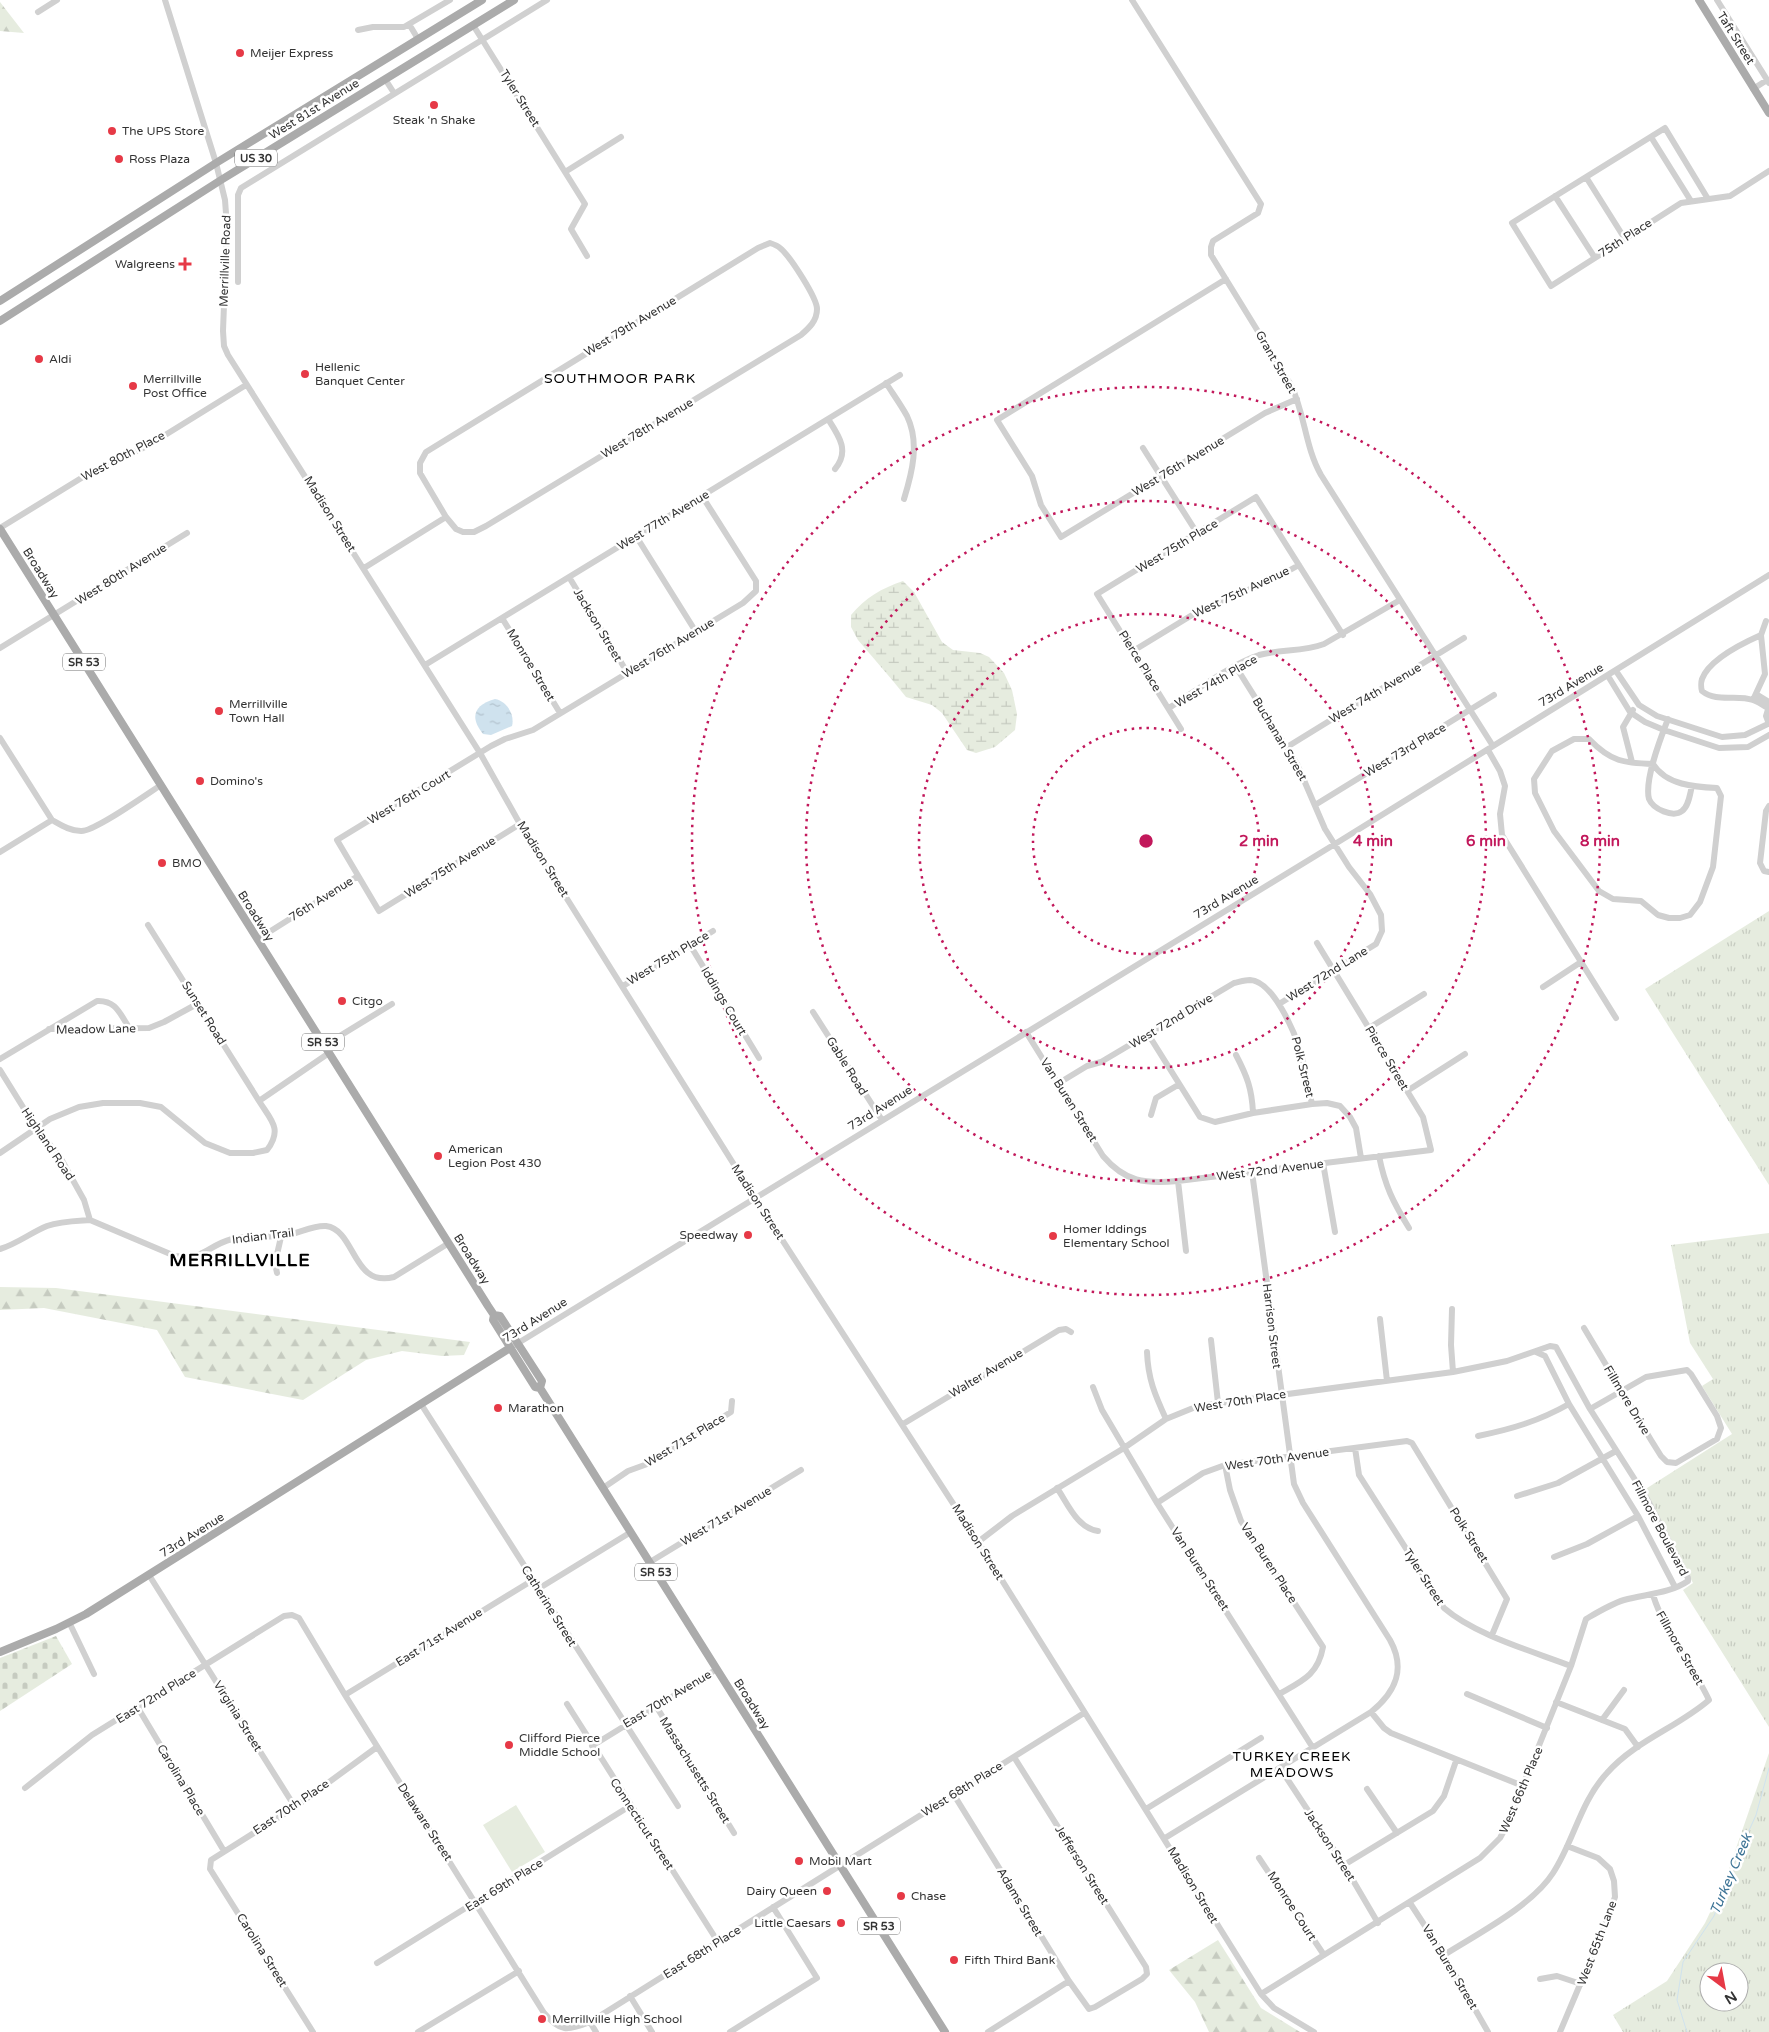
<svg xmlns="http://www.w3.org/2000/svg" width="1769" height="2032" viewBox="0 0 1769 2032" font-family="'Varela Round',sans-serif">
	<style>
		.grass { fill: url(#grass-tufts); fill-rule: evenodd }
		.forest { fill: url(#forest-firs) }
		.wetland { fill: url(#wetland-marsh) }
		.cemetery { fill: url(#cemetery-stones) }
		.garden { fill: #e6ecdf }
		.water { fill: url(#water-ripples) }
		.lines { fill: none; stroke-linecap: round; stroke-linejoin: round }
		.stream { stroke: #cfe2ee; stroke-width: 1 }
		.minor { stroke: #d0d0d0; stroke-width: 6 }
		.major { stroke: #ababab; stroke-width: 8 }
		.ring { fill: none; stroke: #c2185b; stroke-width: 2.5; stroke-dasharray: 2.5 5 }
		.poi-dot { fill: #e63946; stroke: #fff; stroke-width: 2 }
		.labels { text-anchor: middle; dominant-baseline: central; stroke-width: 5; stroke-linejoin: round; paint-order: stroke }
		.shield { fill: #fff; stroke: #707070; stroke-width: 1 }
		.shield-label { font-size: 11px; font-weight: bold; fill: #333 }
		.street-label { font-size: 12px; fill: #333; stroke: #fff }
		.poi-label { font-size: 12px; fill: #333; stroke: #fff; text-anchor: start }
		.neighbourhood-label { font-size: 14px; letter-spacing: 1px; fill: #000; stroke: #fff }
		.water-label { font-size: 14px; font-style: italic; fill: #3f7597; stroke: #fff }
		.district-label { font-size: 18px; font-weight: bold; letter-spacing: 1px; fill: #000; stroke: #fff }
		.centre { fill: #c2185b; stroke: #fff; stroke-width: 2.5 }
		.ring-label { font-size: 15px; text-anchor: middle; font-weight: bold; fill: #c2185b; stroke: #fff; stroke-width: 5; stroke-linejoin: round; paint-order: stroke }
	</style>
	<defs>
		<pattern id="grass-tufts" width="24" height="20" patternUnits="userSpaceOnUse" patternTransform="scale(1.25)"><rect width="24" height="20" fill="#e6ecdf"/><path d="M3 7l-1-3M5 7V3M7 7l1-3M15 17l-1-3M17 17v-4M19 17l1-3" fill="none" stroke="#c6cbc0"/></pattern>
		<pattern id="forest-firs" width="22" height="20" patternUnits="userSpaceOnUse" patternTransform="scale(1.25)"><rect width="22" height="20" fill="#e6ecdf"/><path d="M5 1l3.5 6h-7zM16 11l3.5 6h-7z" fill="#c6cbc0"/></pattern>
		<pattern id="wetland-marsh" width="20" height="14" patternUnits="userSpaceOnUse" patternTransform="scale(1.25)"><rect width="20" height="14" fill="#e6ecdf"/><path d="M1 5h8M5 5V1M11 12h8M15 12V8" fill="none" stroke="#c6cbc0"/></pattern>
		<pattern id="cemetery-stones" width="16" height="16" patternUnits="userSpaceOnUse" patternTransform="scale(1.25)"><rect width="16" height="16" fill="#e6ecdf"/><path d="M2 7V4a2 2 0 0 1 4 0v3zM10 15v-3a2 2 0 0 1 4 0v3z" fill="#c6cbc0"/></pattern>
		<pattern id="water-ripples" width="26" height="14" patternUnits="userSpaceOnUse" patternTransform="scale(1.25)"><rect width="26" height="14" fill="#cfe2ee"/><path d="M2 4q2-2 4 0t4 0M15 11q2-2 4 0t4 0" fill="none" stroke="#b2c2cd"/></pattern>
	</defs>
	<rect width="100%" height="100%" fill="#fff"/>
	<path class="grass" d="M1769,911V1185L1645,989Z
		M1769,1233V1727L1683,1590L1693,1583L1644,1490L1732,1434L1702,1386L1713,1379L1690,1343L1671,1245Z
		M1769,1753V2032H1623L1613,2015L1667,1981L1705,1923L1724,1883ZM1709,1972H1739V2002H1709Z"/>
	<path class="forest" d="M0,2L24,33L0,31Z
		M0,1287L56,1288L470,1342L464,1355L442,1356L402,1351L366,1360L303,1400L185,1377L157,1330L44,1308L0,1310Z
		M1218,1940L1261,2008L1300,2032H1209L1195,2002L1169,1970Z"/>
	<path class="wetland" d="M903,581L914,592L942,642L953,650L980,653L989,657L1004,673L1012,690L1017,714L1015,730L995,747L976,753L967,750L942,713L932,705L906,697L893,681L858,640L851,627V615C865,598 882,588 903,581Z"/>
	<path class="cemetery" d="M56,1636L72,1664L0,1711V1658Z"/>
	<path class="garden" d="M516,1805L545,1852L512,1872L483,1825Z"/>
	<path class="water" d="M495,699C507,701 515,715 512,726L491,735L483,734C470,718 473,705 495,699Z"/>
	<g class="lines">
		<path class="stream" d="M1687,2032L1677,2000L1683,1962L1714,1916L1729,1875L1756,1815L1769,1768"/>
		<path class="minor" d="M165,0L216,163L225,200L227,227L223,331L224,346L228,355L480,753L520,824L755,1198L978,1542L1261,1994L1274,2008L1314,2032
			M1132,0L1261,204L1258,213L1213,241L1211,247V255L1291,385C1305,414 1305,447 1321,475L1493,746
			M1717,0L1769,83
			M38,12L57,0
			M409,24L418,39
			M473,25L585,204L571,229L587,256
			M358,30L373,27H404L450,0
			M385,79L394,93
			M1753,89L1767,80
			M1651,137L1691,201
			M565,172L621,137
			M1586,177L1625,239
			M1555,196L1595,258
			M1708,199L1665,128L1512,223L1551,286L1681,203L1730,196L1769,171
			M770,243C773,244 778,246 780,248C790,256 817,298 817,309C817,321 809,328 801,335L486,526L474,532H463L456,529L446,517L420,473V463L426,452L758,248Z
			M1226,279L997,420L1032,476L1041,505L1061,537L1265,413L1297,399
			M238,282V195L241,188L547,0
			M886,383C893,394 901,405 907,416C920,443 912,473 904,499
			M828,419C839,436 850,451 835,469
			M1143,448L1197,533
			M0,528L83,477L149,445L246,385
			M636,536L696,632
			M364,568L446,517
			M569,577L627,672
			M502,618L560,713
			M1761,635C1743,643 1709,660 1702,679C1701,682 1701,688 1702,691C1717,703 1736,694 1753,700C1758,701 1763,706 1768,708
			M0,648L187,533
			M1133,651L1202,609L1272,580L1299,565
			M425,665L900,375
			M1236,667L1297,764L1325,829L1349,867L1370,894L1381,915L1382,931L1376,944L1279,1004
			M1616,671L1639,705L1657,716L1722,737L1745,735L1768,724
			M1608,676L1630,712L1645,722L1664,730L1719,748L1748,747L1769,735
			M1756,694L1769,702
			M1753,700L1765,674L1761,635L1766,621
			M1769,706L1766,716L1769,724
			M1169,708C1194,692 1233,663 1259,655C1281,649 1303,652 1324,644L1400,600
			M1668,719C1661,737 1644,780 1649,799C1653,809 1673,818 1682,811C1689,806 1690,793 1692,786
			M1181,729L1097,594L1256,497L1343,635
			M0,738L52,820
			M1574,739H1589C1611,762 1624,763 1653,764C1666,785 1695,787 1717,788L1721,796L1713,867L1700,902L1690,915L1680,918H1669L1658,915L1641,901L1613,899L1599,891L1554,831L1535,793L1534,779L1552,751Z
			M1287,747L1464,638
			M1488,750L1500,771L1505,786L1500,814L1502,835L1616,1018
			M1632,762L1623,727L1633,710
			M1315,805L1494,695
			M1769,806L1766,811L1760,863L1764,871L1769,872
			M520,824L379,911L337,840L491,746L505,739L533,730L743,603L756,591V581L702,496
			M0,852L52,820C61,825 70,831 81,831C94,832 147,794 161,785
			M148,925L259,1101
			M258,939L358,876
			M690,945L759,1058
			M623,986L713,931
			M1543,987L1581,962
			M813,1012L882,1120
			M1369,1028L1424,994
			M49,1029L149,1028L164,1022L197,1004
			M1026,1032L1103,1156C1125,1182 1145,1184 1178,1181L1431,1150L1423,1117L1317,943
			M1148,1034L1200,1117L1215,1122L1253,1113L1312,1104L1327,1103L1340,1106L1350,1117L1356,1128L1361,1158
			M325,1045L392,1004
			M1236,1055C1247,1076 1252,1089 1253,1113
			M0,1059L97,1001C116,1000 120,1014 130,1029
			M0,1070L36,1128L60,1157L84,1200L90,1220
			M1059,1083L1087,1066L1101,1062L1234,983C1239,982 1245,980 1250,980C1273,981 1294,1031 1300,1050C1305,1067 1308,1086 1312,1104
			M1407,1091L1465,1054
			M1151,1115L1156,1098L1178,1085
			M0,1153L50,1119L79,1107L103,1103H140L161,1107L205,1143L230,1153H253L267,1150C283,1129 271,1120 259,1101L329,1053
			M1379,1156C1385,1186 1393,1202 1409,1228
			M1323,1163L1335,1232
			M1178,1181L1186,1251
			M0,1249C17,1244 30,1233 47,1226C61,1221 75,1221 90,1220L175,1256C206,1260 206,1246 232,1239C249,1234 265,1238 281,1236C297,1235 311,1225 326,1226C356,1230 352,1288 394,1277L449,1243
			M277,1273L275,1263L281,1237
			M1452,1309L1451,1345L1453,1372
			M1380,1319L1387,1381
			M1584,1328L1651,1440L1661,1456L1667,1462L1676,1463L1717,1439L1721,1428L1717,1416L1691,1374L1687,1370L1646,1377L1590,1409
			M1211,1340L1218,1403
			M510,1348L1335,844L1769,575
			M1147,1352C1148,1379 1155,1395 1166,1419
			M1536,1352L1545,1356L1569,1404L1638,1516L1675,1587
			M1093,1387L1102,1410L1157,1503L1313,1748
			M421,1404L678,1806
			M903,1424L1059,1330L1066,1329L1071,1332
			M1478,1436C1512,1429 1539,1421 1569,1404
			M1355,1448L1359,1475L1444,1608C1475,1635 1532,1651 1571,1666
			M1225,1465L1230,1490L1241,1521L1323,1647C1318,1675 1302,1681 1279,1694
			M603,1488L628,1471L650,1463L731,1412L732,1401
			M1057,1488C1068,1504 1077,1528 1098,1531
			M1517,1496L1558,1483L1616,1451
			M1157,1503L1203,1473L1225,1465L1407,1441L1412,1443L1507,1599L1492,1635
			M978,1542L1012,1516L1124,1448L1166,1419L1198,1406L1453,1372L1507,1361L1550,1346L1556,1347L1590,1409L1646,1497L1688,1578V1581C1669,1594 1645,1594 1624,1600C1611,1604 1598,1612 1586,1619L1571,1666L1507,1825L1500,1838L1480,1858L1261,1994
			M1554,1557L1587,1544L1638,1516
			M650,1562L801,1470
			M149,1575L295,1807
			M538,1589L631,1532
			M69,1622L94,1674
			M1467,1694L1547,1728
			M345,1695L533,1580
			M1556,1702L1625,1729L1638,1747
			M567,1704L718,1942
			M656,1706L734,1833
			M138,1708L224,1851
			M1371,1712L1384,1728L1391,1733L1523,1786
			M1602,1720L1624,1690
			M592,1746L717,1669
			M1280,1768L1344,1865L1378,1923
			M25,1788L92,1735L284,1616L292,1615L299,1618L345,1695L544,2013C560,2032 567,2031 590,2022L1084,1713
			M1367,1789L1397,1833
			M954,1795L1069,1981L1089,2009L1095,2007L1142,1979L1147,1974L1146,1967L1014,1757
			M1146,1809L1261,1738
			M1165,1838L1371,1712C1396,1692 1406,1669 1390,1640L1303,1503L1294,1484L1252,1172
			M1259,1858L1324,1955
			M1344,1865L1433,1811L1444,1796L1456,1761
			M1410,1903L1444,1955L1488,2032
			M1444,1955C1477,1934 1532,1906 1553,1873C1574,1841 1580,1802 1607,1773C1635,1741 1678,1727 1709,1700C1692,1664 1665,1633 1653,1595
			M377,1963L630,1806
			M1540,1979L1557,1976L1581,1984
			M630,1996L652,2032
			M590,2022L596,2032
			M313,2032L210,1869L211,1860L295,1807L377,1747
			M418,2032L519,1971
			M730,2032L817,1978L773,1907
			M988,2032L1069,1981
			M1560,2032L1603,1930L1615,1897L1614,1881L1610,1869L1598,1858L1567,1846"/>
		<path class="major" d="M1699,0L1769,113
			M0,301L216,163L482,0
			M0,321L221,180L514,0
			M0,529L488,1306L494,1315L493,1320L535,1387L540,1388L945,2032
			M494,1315L500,1316L542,1381L540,1388
			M0,1652L56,1629L86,1614L510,1348"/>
	</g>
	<g class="ring">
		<circle cx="1146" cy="841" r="113"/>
		<circle cx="1146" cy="841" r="227"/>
		<circle cx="1146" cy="841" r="340"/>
		<circle cx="1146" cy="841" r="454"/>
	</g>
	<g class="poi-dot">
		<circle cx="240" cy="53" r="5"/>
		<circle cx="434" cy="105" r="5"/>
		<circle cx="112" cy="131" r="5"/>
		<circle cx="119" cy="159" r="5"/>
		<path d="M182.5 256.5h5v5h5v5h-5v5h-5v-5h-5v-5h5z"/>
		<circle cx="39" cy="359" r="5"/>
		<circle cx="305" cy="374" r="5"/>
		<circle cx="133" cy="386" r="5"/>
		<circle cx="219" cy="711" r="5"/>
		<circle cx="200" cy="781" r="5"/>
		<circle cx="162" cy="863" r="5"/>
		<circle cx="342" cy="1001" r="5"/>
		<circle cx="438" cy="1156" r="5"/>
		<circle cx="748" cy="1235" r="5"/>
		<circle cx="1053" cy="1236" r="5"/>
		<circle cx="498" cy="1408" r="5"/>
		<circle cx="509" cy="1745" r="5"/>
		<circle cx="799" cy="1861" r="5"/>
		<circle cx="827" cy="1891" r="5"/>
		<circle cx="901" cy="1896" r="5"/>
		<circle cx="841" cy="1923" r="5"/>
		<circle cx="954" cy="1960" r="5"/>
		<circle cx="542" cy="2019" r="5"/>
	</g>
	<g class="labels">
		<g class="shield">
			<rect x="235" y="149.5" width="42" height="17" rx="4"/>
			<rect x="63" y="653.5" width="42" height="17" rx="4"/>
			<rect x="302" y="1033.5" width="42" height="17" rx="4"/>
			<rect x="635" y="1563.5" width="42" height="17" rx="4"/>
			<rect x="858" y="1917.5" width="42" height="17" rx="4"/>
		</g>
		<g class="shield-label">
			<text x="256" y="158">US 30</text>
			<text x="84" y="662">SR 53</text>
			<text x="323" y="1042">SR 53</text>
			<text x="656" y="1572">SR 53</text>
			<text x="879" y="1926">SR 53</text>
		</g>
		<g class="street-label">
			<text transform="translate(1736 38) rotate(58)">Taft Street</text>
			<text transform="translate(520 98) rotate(58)">Tyler Street</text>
			<text transform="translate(314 109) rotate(-32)">West 81st Avenue</text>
			<text transform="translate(1625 238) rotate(-33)">75th Place</text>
			<text transform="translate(225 261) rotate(-88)">Merrillville Road</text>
			<text transform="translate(630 326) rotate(-31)">West 79th Avenue</text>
			<text transform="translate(1276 362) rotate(60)">Grant Street</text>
			<text transform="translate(647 428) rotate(-31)">West 78th Avenue</text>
			<text transform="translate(123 456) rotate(-28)">West 80th Place</text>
			<text transform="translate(1178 466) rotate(-31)">West 76th Avenue</text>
			<text transform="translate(330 514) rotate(58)">Madison Street</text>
			<text transform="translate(663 520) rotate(-31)">West 77th Avenue</text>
			<text transform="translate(1177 546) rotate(-31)">West 75th Place</text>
			<text transform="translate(41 573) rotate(58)">Broadway</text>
			<text transform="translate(121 574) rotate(-32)">West 80th Avenue</text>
			<text transform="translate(1241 592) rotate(-25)">West 75th Avenue</text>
			<text transform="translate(598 625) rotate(59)">Jackson Street</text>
			<text transform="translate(668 648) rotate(-31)">West 76th Avenue</text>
			<text transform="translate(1140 661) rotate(58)">Pierce Place</text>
			<text transform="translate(531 665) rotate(59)">Monroe Street</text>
			<text transform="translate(1216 681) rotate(-30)">West 74th Place</text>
			<text transform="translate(1571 685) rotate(-31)">73rd Avenue</text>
			<text transform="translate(1375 693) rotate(-31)">West 74th Avenue</text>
			<text transform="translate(1280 739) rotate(59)">Buchanan Street</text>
			<text transform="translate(1405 750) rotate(-31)">West 73rd Place</text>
			<text transform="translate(409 797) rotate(-31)">West 76th Court</text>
			<text transform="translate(543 859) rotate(58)">Madison Street</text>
			<text transform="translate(450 867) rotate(-32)">West 75th Avenue</text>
			<text transform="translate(1226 897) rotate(-31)">73rd Avenue</text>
			<text transform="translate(321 899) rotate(-32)">76th Avenue</text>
			<text transform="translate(256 916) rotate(58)">Broadway</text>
			<text transform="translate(668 958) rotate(-31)">West 75th Place</text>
			<text transform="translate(1327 974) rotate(-32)">West 72nd Lane</text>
			<text transform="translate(724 1001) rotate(59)">Iddings Court</text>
			<text transform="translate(204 1013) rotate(58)">Sunset Road</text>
			<text transform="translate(1171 1021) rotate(-31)">West 72nd Drive</text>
			<text transform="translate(96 1029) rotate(-1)">Meadow Lane</text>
			<text transform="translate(1387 1058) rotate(59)">Pierce Street</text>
			<text transform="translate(847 1066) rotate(58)">Gable Road</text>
			<text transform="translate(1303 1067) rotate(76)">Polk Street</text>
			<text transform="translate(1069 1100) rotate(58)">Van Buren Street</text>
			<text transform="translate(880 1108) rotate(-32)">73rd Avenue</text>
			<text transform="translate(48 1144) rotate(56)">Highland Road</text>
			<text transform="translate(1270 1170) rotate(-7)">West 72nd Avenue</text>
			<text transform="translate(758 1202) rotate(57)">Madison Street</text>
			<text transform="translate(263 1236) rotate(-7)">Indian Trail</text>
			<text transform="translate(472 1259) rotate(58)">Broadway</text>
			<text transform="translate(535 1320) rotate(-32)">73rd Avenue</text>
			<text transform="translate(1272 1326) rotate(83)">Harrison Street</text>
			<text transform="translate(986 1373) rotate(-31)">Walter Avenue</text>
			<text transform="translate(1627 1400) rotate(59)">Fillmore Drive</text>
			<text transform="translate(1240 1401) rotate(-9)">West 70th Place</text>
			<text transform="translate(685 1440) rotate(-31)">West 71st Place</text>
			<text transform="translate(1277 1459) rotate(-8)">West 70th Avenue</text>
			<text transform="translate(726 1516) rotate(-31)">West 71st Avenue</text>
			<text transform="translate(1660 1528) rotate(62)">Fillmore Boulevard</text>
			<text transform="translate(192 1535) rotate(-32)">73rd Avenue</text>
			<text transform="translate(1469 1535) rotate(58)">Polk Street</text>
			<text transform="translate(978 1542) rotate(58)">Madison Street</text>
			<text transform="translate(1269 1563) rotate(57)">Van Buren Place</text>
			<text transform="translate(1200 1569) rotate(57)">Van Buren Street</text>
			<text transform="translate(1424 1577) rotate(57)">Tyler Street</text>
			<text transform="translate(549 1606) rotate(58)">Catherine Street</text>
			<text transform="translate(439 1637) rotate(-32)">East 71st Avenue</text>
			<text transform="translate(1680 1648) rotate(60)">Fillmore Street</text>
			<text transform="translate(156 1696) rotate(-32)">East 72nd Place</text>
			<text transform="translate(667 1699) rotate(-31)">East 70th Avenue</text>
			<text transform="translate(752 1704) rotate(58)">Broadway</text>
			<text transform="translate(238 1716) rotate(58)">Virginia Street</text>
			<text transform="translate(695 1770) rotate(58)">Massachusetts Street</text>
			<text transform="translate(181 1780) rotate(59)">Carolina Place</text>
			<text transform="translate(962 1789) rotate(-32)">West 68th Place</text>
			<text transform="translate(1521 1790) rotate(-67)">West 66th Place</text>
			<text transform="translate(291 1807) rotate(-34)">East 70th Place</text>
			<text transform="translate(425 1822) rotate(57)">Delaware Street</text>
			<text transform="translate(642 1824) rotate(57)">Connecticut Street</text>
			<text transform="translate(1330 1845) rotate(57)">Jackson Street</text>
			<text transform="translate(1082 1865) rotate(58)">Jefferson Street</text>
			<text transform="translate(504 1885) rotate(-32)">East 69th Place</text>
			<text transform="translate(1193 1885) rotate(59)">Madison Street</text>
			<text transform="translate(1020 1902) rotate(59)">Adams Street</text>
			<text transform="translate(1292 1906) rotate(57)">Monroe Court</text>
			<text transform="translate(1597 1943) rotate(-69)">West 65th Lane</text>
			<text transform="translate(262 1950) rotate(58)">Carolina Street</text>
			<text transform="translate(702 1952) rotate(-32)">East 68th Place</text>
			<text transform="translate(1450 1967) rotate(59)">Van Buren Street</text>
		</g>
		<g class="poi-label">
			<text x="250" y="53">Meijer Express</text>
			<text x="434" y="120" text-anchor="middle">Steak 'n Shake</text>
			<text x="122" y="131">The UPS Store</text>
			<text x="129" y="159">Ross Plaza</text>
			<text x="175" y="264" text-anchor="end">Walgreens</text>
			<text x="49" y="359">Aldi</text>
			<text x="315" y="367">Hellenic<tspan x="315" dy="14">Banquet Center</tspan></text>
			<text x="143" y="379">Merrillville<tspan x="143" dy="14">Post Office</tspan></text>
			<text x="229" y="704">Merrillville<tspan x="229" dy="14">Town Hall</tspan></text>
			<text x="210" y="781">Domino's</text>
			<text x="172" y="863">BMO</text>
			<text x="352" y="1001">Citgo</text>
			<text x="448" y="1149">American<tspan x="448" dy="14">Legion Post 430</tspan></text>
			<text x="1063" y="1229">Homer Iddings<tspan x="1063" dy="14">Elementary School</tspan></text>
			<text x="738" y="1235" text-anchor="end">Speedway</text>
			<text x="508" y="1408">Marathon</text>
			<text x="519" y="1738">Clifford Pierce<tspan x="519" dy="14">Middle School</tspan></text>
			<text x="809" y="1861">Mobil Mart</text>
			<text x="817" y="1891" text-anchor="end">Dairy Queen</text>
			<text x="911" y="1896">Chase</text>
			<text x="831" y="1923" text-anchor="end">Little Caesars</text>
			<text x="964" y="1960">Fifth Third Bank</text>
			<text x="552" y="2019">Merrillville High School</text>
		</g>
		<g class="neighbourhood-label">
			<text x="620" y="378">SOUTHMOOR PARK</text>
			<text x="1292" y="1756">TURKEY CREEK<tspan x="1292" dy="16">MEADOWS</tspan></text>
		</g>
		<g class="water-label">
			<text transform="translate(1731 1874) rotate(-67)">Turkey Creek</text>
		</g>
		<g class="district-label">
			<text x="240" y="1260">MERRILLVILLE</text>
		</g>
	</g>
	<circle cx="1146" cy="841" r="8" class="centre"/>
	<g class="ring-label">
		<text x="1259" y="846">2 min</text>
		<text x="1373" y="846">4 min</text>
		<text x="1486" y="846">6 min</text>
		<text x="1600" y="846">8 min</text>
	</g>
	<g transform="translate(1724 1987) rotate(148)"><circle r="24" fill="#ffffff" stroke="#adadad"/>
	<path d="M0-4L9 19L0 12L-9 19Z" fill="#e63946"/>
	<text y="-8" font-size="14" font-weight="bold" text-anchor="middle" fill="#333333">N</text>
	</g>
</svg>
